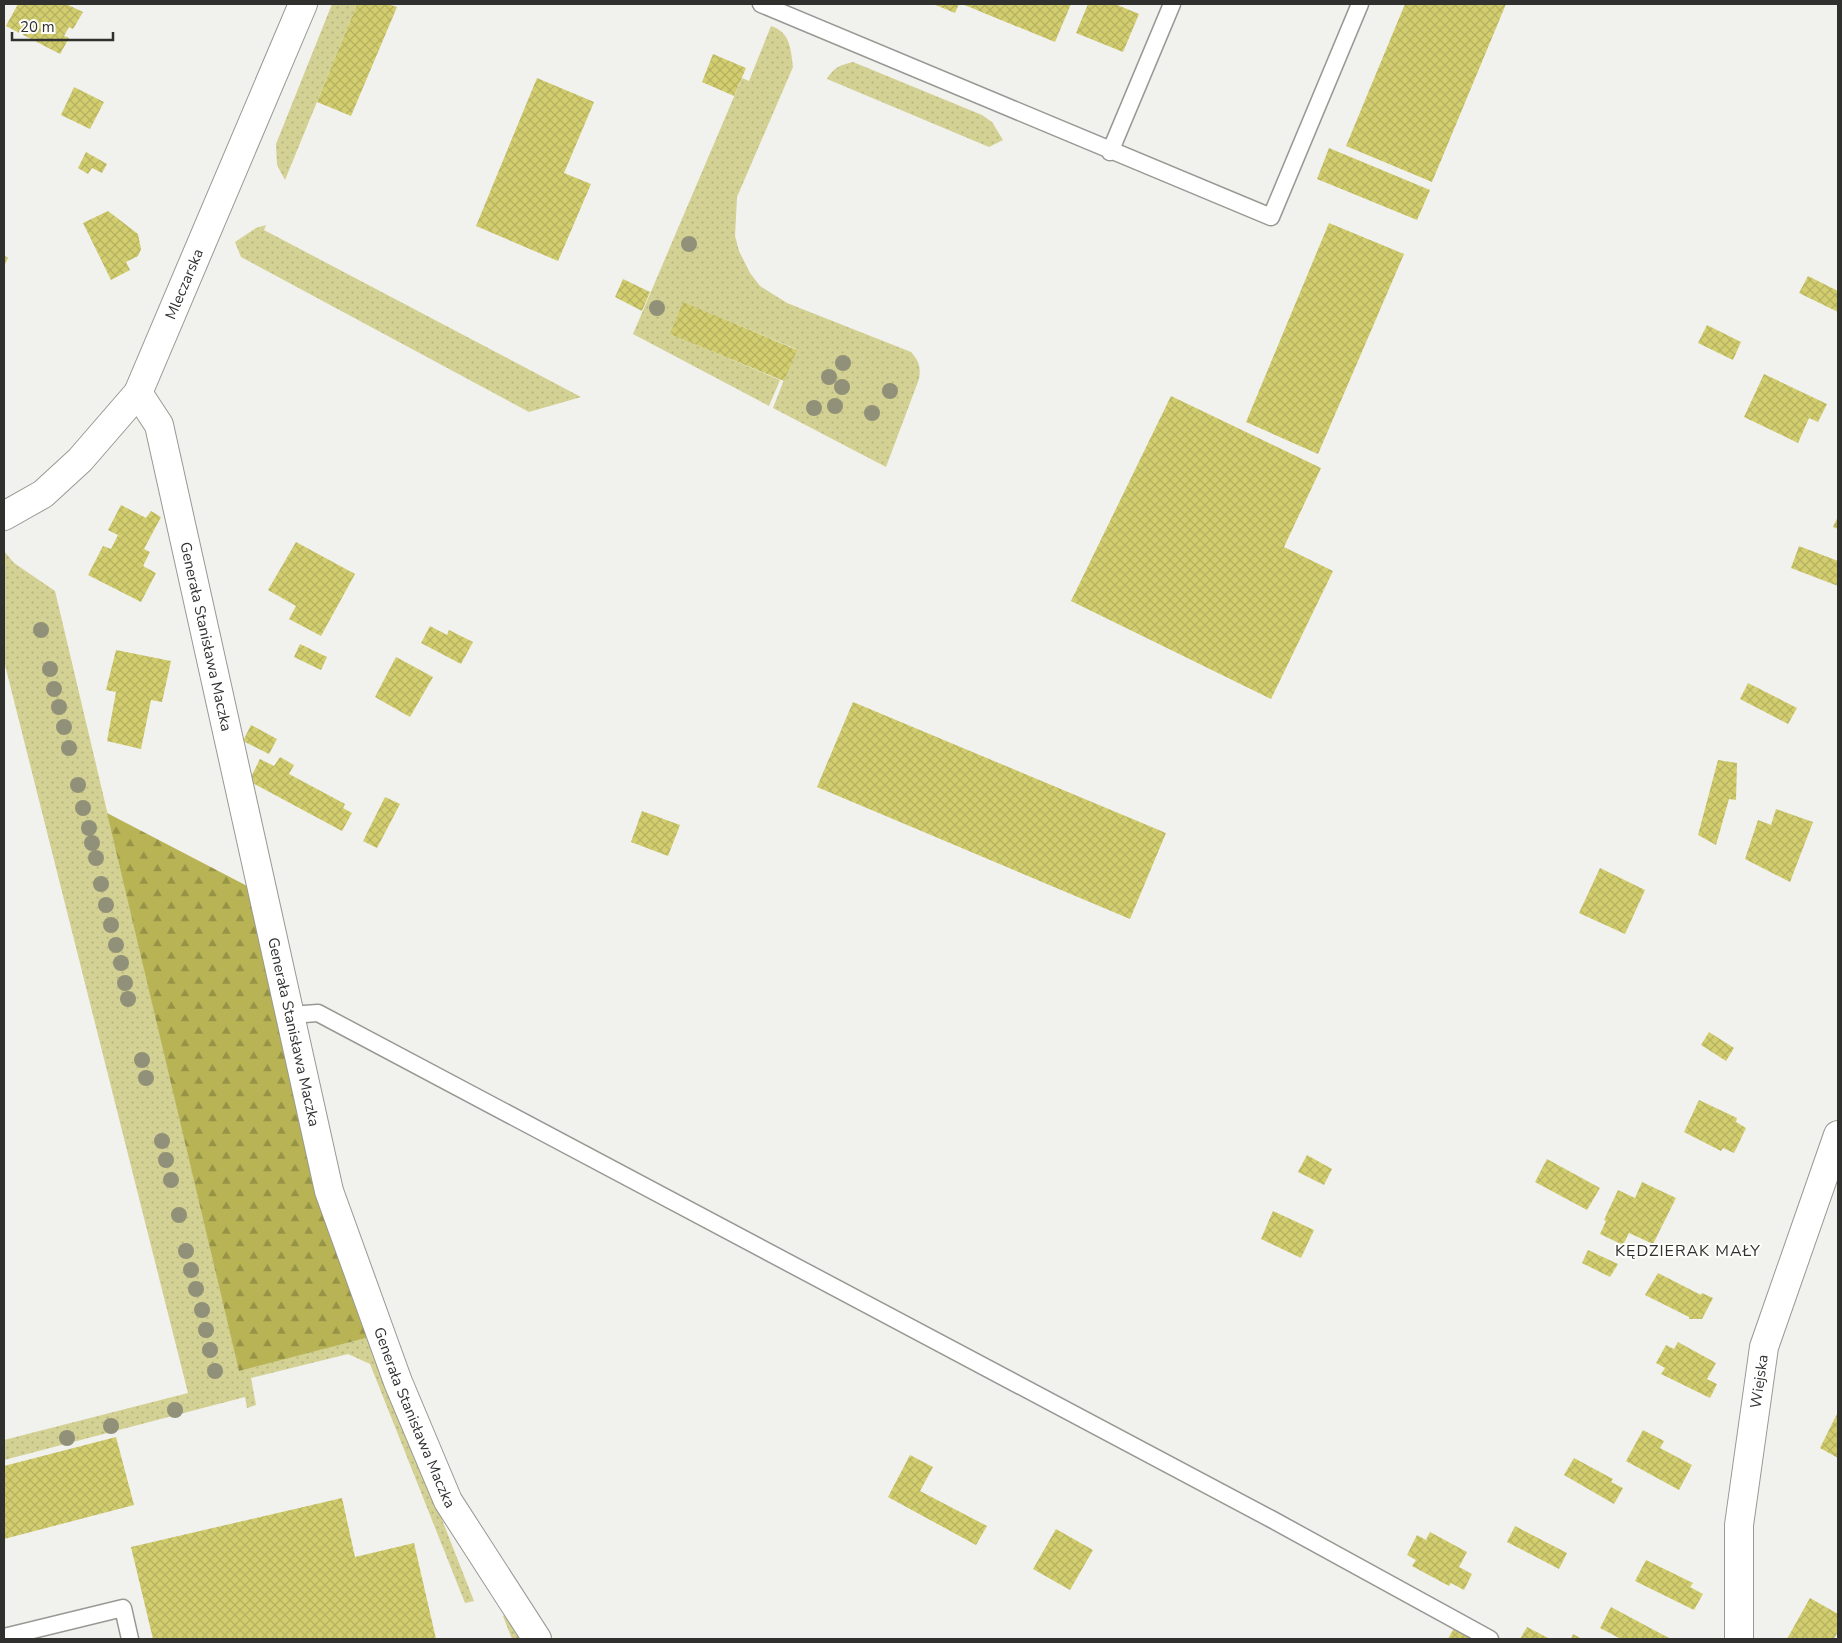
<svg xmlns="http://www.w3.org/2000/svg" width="1842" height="1643" viewBox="0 0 1842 1643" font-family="'Nunito Sans',sans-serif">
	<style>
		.grass { fill: url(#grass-dots) }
		.forest { fill: url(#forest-firs) }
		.building { fill: url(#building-cross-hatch) }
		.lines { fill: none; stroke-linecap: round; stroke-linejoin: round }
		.service-casing { stroke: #989894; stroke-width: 19 }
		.minor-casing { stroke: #989894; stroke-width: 30 }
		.service { stroke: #fff; stroke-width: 16 }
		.minor { stroke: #fff; stroke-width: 28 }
		.tree { fill: #919078 }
		.labels { text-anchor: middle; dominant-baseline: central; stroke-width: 4; stroke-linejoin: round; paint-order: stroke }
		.street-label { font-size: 15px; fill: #30302f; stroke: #fefefa }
		.neighbourhood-label { font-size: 16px; letter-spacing: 1px; fill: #30302f; stroke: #fefefa }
	</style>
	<defs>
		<pattern id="grass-dots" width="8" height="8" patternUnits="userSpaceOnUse" patternTransform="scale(1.25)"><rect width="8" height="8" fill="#d3d193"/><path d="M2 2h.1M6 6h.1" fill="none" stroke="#b5b47f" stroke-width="1.8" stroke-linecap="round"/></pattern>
		<pattern id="forest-firs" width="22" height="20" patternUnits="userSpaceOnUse" patternTransform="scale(1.25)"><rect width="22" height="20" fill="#b8b455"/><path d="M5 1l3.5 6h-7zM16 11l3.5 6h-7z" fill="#969347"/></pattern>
		<pattern id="building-cross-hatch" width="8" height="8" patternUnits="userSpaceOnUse" patternTransform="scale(1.25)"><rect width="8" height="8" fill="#d2ce6f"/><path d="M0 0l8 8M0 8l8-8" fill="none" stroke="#b5b160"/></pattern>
	</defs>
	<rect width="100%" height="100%" fill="#f1f1ed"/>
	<path class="grass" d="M332,4H357L285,180L277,165L276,144Z
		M771,26C790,32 791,49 793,67L737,197L735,236L739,251L750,273L760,286L787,303L911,352C919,361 921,367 919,379L886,467L773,408L796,349L684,303L671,334L780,380L769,406L633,334L742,78L749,81Z
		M853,62L982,115L992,122L1003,140L989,147L827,79C833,68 840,65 853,62Z
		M266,225L264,230L581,397L529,412L241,257L235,242L256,228Z
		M4,551L14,563L55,591L239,1370L370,1337L474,1601L465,1603L370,1364L348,1354L251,1378L256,1405L247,1408L245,1397L4,1460V1440L188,1393L4,661Z
		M506,1613L527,1639H512L503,1616Z"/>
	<path class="forest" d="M107,813L251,888L370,1337L239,1371Z"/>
	<path class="building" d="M18,4H66L83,12L73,29L69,27L64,36L69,38L60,54L6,26Z
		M357,4H388L397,7L351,116L317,102Z
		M933,4H959L955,13Z
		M962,4H1071L1055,42Z
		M1088,4H1115L1139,14L1123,52L1076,33Z
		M1405,4H1506L1432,182L1346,146Z
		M713,54L746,68L734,96L702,82Z
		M537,78L594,102L564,173L591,184L558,261L476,226Z
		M74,87L104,102L90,129L61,115Z
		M1329,148L1430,190L1417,220L1317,179Z
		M86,152L107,164L102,173L92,168L88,174L78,168Z
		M108,211L138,234L141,249L138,256L126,262L130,270L111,280L83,223Z
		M1329,223L1404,254L1318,454L1246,422Z
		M4,255L8,258L4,266Z
		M1808,276L1838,291V312L1799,293Z
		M623,279L650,292L642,311L615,297Z
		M683,302L797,350L784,381L670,334Z
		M1707,325L1741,342L1733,360L1698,343Z
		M1764,374L1827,404L1818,422L1809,418L1798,443L1744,417Z
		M1171,396L1321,468L1284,547L1333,571L1271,699L1071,601Z
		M121,505L146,518L151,511L161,517L144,549L150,552L143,566L156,573L141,602L88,575L103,546L111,549L118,535L108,530Z
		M1838,516V529L1833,527Z
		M296,542L355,574L321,636L289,619L296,606L268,590Z
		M1799,546L1838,561V586L1791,568Z
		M430,626L447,635L449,630L473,642L461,664L421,643Z
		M300,644L327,657L321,670L294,657Z
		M116,650L171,661L162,702L151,700L141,749L107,741L116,692L106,690Z
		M396,657L433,677L410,717L375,697Z
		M1748,683L1797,708L1788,724L1740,699Z
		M853,702L1166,833L1130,919L817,787Z
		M251,725L277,739L269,754L243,741Z
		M280,757L294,765L289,774L345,804L343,808L352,813L342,831L249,781L260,759L274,766Z
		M1718,760L1737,763L1736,800L1729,799L1716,845L1698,835Z
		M385,797L400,804L377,848L363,841Z
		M1776,809L1813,822L1790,882L1745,859L1758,820L1771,825Z
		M642,811L680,825L668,856L631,842Z
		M1600,868L1645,890L1625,934L1579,913Z
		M1709,1032L1734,1048L1726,1061L1701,1045Z
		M1699,1100L1737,1118L1736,1122L1746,1128L1734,1153L1723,1148L1721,1151L1684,1132Z
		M1307,1155L1332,1169L1324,1185L1298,1172Z
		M1547,1159L1600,1188L1587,1210L1535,1182Z
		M1642,1182L1676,1198L1653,1244L1629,1233L1623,1245L1600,1234L1606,1221L1604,1220L1618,1190L1635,1198Z
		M1273,1211L1314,1230L1301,1258L1261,1239Z
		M1588,1250L1618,1264L1610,1277L1582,1263Z
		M1658,1273L1701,1295L1702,1293L1713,1298L1702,1319H1689V1317L1645,1295Z
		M1678,1342L1716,1363L1707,1379L1717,1384L1710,1398L1661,1374L1665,1368L1656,1363L1666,1345L1674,1349Z
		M1838,1412V1458L1820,1448Z
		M1643,1430L1664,1441L1660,1448L1692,1465L1679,1490L1626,1461Z
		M116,1437L134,1505L4,1539V1466Z
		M910,1455L933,1467L920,1491L987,1526L976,1545L888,1497Z
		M1574,1458L1613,1479L1611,1482L1623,1488L1614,1504L1564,1475Z
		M342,1498L355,1557L414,1543L436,1639H153L131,1547Z
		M1515,1526L1567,1553L1559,1569L1507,1542Z
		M1056,1529L1093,1550L1070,1590L1033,1569Z
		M1430,1532L1467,1552L1459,1567L1472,1574L1464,1590L1451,1583L1449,1586L1412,1566L1416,1560L1407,1555L1417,1535L1426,1540Z
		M1646,1560L1693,1583L1690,1587L1703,1594L1694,1610L1635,1581Z
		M1810,1598L1838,1614V1632L1834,1639H1787Z
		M1611,1607L1669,1638L1621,1639L1600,1628Z
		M1527,1627L1550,1639H1520Z
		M1454,1628L1475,1639H1448Z
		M1573,1634L1582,1639H1571Z"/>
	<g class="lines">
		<g class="service-casing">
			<path id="service" d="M761,4L1271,217L1360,4
				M1110,152L1172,4
				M290,1015L318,1013L1273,1520L1490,1639
				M4,1637L123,1608L130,1639"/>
		</g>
		<g class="minor-casing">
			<g id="minor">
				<path id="s1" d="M138,393L159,425L329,1191L398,1382L448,1501L537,1639"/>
				<path id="s2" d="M4,516L43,494L80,460L138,393L303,4"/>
				<path id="s3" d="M1739,1639V1525L1764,1347L1838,1135"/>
			</g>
		</g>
		<use href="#service" class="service"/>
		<use href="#minor" class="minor"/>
	</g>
	<g class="tree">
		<circle cx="689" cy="244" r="8"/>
		<circle cx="657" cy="308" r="8"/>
		<circle cx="843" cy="363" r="8"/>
		<circle cx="829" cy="377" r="8"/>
		<circle cx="842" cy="387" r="8"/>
		<circle cx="890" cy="391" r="8"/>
		<circle cx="835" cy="406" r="8"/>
		<circle cx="814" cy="408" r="8"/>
		<circle cx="872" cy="413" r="8"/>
		<circle cx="41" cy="630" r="8"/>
		<circle cx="50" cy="669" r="8"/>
		<circle cx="54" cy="689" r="8"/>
		<circle cx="59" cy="707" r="8"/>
		<circle cx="64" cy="727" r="8"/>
		<circle cx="69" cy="748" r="8"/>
		<circle cx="78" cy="785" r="8"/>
		<circle cx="83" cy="808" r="8"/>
		<circle cx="89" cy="828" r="8"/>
		<circle cx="92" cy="843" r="8"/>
		<circle cx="96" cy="858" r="8"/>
		<circle cx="101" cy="884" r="8"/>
		<circle cx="106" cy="905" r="8"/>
		<circle cx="111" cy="925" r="8"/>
		<circle cx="116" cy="945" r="8"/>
		<circle cx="121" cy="963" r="8"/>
		<circle cx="125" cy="983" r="8"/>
		<circle cx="128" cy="999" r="8"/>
		<circle cx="142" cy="1060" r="8"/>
		<circle cx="146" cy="1078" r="8"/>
		<circle cx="162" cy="1141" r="8"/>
		<circle cx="166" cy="1160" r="8"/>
		<circle cx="171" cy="1180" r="8"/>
		<circle cx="179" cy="1215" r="8"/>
		<circle cx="186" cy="1251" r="8"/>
		<circle cx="191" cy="1270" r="8"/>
		<circle cx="196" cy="1289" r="8"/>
		<circle cx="202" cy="1310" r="8"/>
		<circle cx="206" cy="1330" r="8"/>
		<circle cx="210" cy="1350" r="8"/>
		<circle cx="215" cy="1371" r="8"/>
		<circle cx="175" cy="1410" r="8"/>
		<circle cx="111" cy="1426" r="8"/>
		<circle cx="67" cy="1438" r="8"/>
	</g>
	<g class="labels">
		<g class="street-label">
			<text stroke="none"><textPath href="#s2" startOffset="302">Mleczarska</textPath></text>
			<text stroke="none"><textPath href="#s1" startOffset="255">Generała Stanisława Maczka</textPath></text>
			<text stroke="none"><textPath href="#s1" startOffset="660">Generała Stanisława Maczka</textPath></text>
			<text stroke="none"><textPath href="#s3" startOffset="259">Wiejska</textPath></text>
			<text stroke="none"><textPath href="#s1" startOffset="1065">Generała Stanisława Maczka</textPath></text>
		</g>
		<g class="neighbourhood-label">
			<text x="1688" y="1251">KĘDZIERAK MAŁY</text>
		</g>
	</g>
	<rect width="1842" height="1643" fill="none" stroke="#30302f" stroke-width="10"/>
	<path d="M12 32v8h101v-8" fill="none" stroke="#30302f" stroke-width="2.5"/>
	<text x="20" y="32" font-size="15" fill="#30302f" stroke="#fefefa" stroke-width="4" paint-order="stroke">20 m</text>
</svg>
